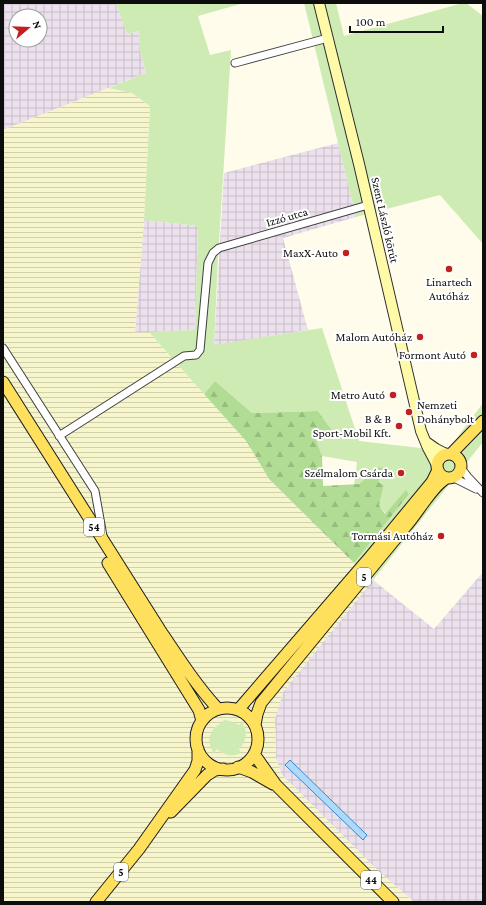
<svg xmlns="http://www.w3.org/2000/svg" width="486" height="905" viewBox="0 0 486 905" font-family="'Crimson Pro',serif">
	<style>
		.industrial { fill: url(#industrial-grid); fill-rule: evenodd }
		.farmland { fill: url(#farmland-rules) }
		.grass { fill: #ceebb4 }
		.forest { fill: url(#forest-firs) }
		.water { fill: #afd9f9; stroke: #338ad3 }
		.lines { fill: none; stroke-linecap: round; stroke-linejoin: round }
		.street-casing { stroke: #404040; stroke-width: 9 }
		.secondary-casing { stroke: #2f2f2f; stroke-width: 12 }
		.primary-casing { stroke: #1e1e1e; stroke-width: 13 }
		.street { stroke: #fff; stroke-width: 7 }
		.secondary { stroke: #fffaa7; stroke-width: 10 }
		.primary { stroke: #fee05d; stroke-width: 11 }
		.poi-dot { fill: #c2201f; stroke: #fff; stroke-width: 1.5 }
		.labels { text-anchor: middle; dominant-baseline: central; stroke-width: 4; stroke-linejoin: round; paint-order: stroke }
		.shield { fill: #fff; stroke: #565656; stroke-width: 1 }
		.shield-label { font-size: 11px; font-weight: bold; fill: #0d0d0d }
		.street-label { font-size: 12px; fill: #0d0d0d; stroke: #fff }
		.poi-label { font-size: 12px; fill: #0d0d0d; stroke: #fff; text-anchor: end }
	</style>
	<defs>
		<pattern id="industrial-grid" width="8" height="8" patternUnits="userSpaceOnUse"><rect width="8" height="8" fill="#ebe0ec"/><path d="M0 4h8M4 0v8" fill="none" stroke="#c8bfc9"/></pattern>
		<pattern id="farmland-rules" width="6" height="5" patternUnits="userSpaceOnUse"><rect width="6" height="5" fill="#f6f5cb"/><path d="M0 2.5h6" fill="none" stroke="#d2d1ad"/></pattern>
		<pattern id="forest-firs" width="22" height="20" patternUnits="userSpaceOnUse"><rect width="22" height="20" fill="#b0dc93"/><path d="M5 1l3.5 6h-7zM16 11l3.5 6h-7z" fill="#96bc7e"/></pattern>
	</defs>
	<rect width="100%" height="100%" fill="#fffcec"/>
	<path class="industrial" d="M3,3H116L127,34L139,31L140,50L146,73L3,130ZM16,16H40V40H16Z
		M338,143L356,217L283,238L308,330L214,346L224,173Z
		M144,220L198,226L195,330L135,333Z
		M483,572V902H414L373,866L282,775L276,758L275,719L283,692L373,580L434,629Z"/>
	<path class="farmland" d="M109,88L132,93L150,106L144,220L135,333L149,332L247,442L269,479L354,563L373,580L283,692L275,719L276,758L282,775L373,866L414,902H3V130Z"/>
	<path class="grass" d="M116,3H244L198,16L210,55L231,50L218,258L214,345L322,328L359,441L447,451L483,403V442L373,580L354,563L408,494L406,491L386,514L379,505L384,485L377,482L387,468L378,467L359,484L354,485L357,462L322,456L314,436L334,434L318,411L252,413L215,381L204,394L149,332L195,330L198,226L144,220L150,106L132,93L109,88L146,73L140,50L139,31L127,34Z
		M304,3H336L344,36L463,3H466L483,16V244L440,195L356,217Z
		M224,720L230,721L239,725L242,722C248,732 247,741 239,749L241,753C232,757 225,756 217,749L214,753C208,745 208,736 214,728C217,725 221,724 224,720Z"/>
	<path class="forest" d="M215,381L252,413L318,411L335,435L315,437L322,456L323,486L359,484L378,467L387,468L378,482L384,485L379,505L385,514L406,490L409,494L354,563L269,479L247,442L204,394Z"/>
	<path class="water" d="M290,760L367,835L363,840L285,765Z"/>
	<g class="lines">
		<g class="street-casing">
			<path id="street" d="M235,63L328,38
				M3,348L95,491L103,536
				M59,436L184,356L196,355L200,350L208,263L213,253L219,248L368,205
				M461,468L468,477L483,493
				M452,477L476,489"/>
		</g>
		<g class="secondary-casing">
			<path id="secondary" d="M319,3L359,164L421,431L428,448L437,465
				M426,442L436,449L446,454"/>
		</g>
		<g class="primary-casing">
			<path id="primary" d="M3,382L160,630C178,657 196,685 218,709
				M451,454L483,421
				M437 466a12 12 0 1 1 24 0a12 12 0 1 1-24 0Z
				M108,563L199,710L202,721
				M196 739a31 31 0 1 1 62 0a31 31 0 1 1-62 0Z
				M238,710L370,557L432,482L438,470
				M255,725L257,714L261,703C310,644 358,585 406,526C418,513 432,486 447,478
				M254,754L276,785L393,902
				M238,767L252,772L273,784
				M171,812L207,775L215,770L223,769
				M96,902L139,849L195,770L198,761V749"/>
		</g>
		<use href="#street" class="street"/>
		<use href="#secondary" class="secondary"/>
		<use href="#primary" class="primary"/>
	</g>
	<g class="poi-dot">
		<circle cx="346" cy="253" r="4"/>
		<circle cx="449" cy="269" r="4"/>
		<circle cx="420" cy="337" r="4"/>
		<circle cx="474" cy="355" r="4"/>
		<circle cx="393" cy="395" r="4"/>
		<circle cx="409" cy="412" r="4"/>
		<circle cx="399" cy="426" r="4"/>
		<circle cx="401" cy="473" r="4"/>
		<circle cx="441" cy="536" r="4"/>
	</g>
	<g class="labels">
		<g class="shield">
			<rect x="84" y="518" width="20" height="18" rx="3"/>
			<rect x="357" y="568" width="14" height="18" rx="3"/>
			<rect x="114" y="863" width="14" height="18" rx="3"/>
			<rect x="361" y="871" width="20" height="18" rx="3"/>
		</g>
		<g class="shield-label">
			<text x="94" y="527">54</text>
			<text x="364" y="577">5</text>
			<text x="121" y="872">5</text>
			<text x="371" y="880">44</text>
		</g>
		<g class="street-label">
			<text transform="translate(287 217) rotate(-16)">Izzó utca</text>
			<text transform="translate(385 220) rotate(77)">Szent László körút</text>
		</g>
		<g class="poi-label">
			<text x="338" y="253">MaxX-Auto</text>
			<text x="449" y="282" text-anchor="middle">Linartech<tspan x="449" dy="14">Autóház</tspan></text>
			<text x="412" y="337">Malom Autóház</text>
			<text x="466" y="355">Formont Autó</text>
			<text x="385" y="395">Metro Autó</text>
			<text x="417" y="405" text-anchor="start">Nemzeti<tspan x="417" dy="14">Dohánybolt</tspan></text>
			<text x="391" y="419">B &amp; B<tspan x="391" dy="14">Sport-Mobil Kft.</tspan></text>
			<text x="393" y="473">Szélmalom Csárda</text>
			<text x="433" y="536">Tormási Autóház</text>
		</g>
	</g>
	<rect width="486" height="905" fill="none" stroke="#0d0d0d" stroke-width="8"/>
	<g transform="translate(28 28) rotate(71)"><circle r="19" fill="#ffffff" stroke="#9e9e9e"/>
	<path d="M0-3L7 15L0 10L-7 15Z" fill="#c2201f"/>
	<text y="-6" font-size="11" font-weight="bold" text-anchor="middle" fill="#0d0d0d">N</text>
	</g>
	<path d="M350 26v6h93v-6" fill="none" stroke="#0d0d0d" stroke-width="2"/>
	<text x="356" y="26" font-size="12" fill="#0d0d0d" stroke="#ffffff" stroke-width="3" paint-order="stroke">100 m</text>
</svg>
